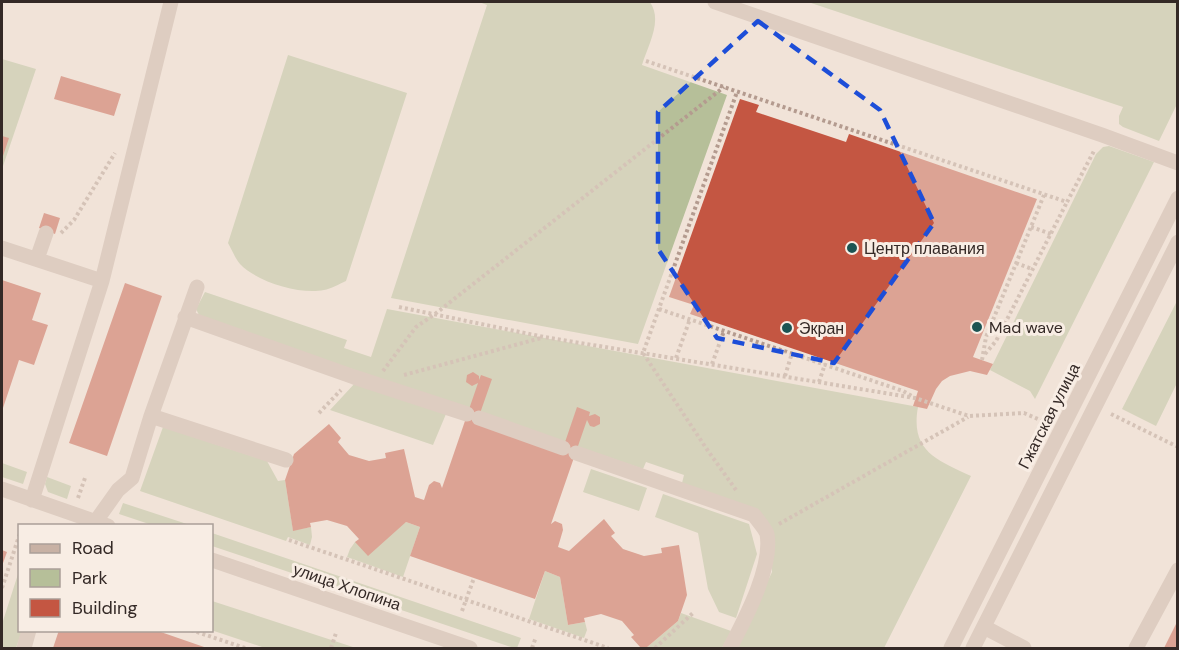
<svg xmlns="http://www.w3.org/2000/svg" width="1179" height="650" viewBox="0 0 1179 650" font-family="'DM Sans',sans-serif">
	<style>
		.green { fill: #b6bf99 }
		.building { fill: #c45642 }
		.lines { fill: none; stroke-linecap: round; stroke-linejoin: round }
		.path { stroke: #b49b8f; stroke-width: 4; stroke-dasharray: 3 3; stroke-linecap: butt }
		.minor { stroke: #c8b1a4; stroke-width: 15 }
		.marked { fill: none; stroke: #1d4ed8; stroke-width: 4.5; stroke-dasharray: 12 8; stroke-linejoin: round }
		.poi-dot { fill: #1c5453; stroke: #f8ede4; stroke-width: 2 }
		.labels { text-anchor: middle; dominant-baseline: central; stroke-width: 6; stroke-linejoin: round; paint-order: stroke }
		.poi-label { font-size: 16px; fill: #342926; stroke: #f8ede4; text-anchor: start }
		.street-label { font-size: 16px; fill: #342926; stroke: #f8ede4 }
	</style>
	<rect width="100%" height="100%" fill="#f1e3d8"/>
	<path class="green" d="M479,2H650C663,21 648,45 642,65L727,95L638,344L391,298L487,5Z
		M808,2H1177V104L1159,141L1123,127L1119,124V116L1123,107Z
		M288,55L407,93L346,281C339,284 331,289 324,290C300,295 257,282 240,264C235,258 232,250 228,243Z
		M2,59L36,69L2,169Z
		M1109,146L1154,162L1035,399L1030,391L990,370L1096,154L1103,147Z
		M205,292L347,340L344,348L371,357L387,309L913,406L918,407C910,451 937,460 971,476L884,648H736L772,572V541L769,528L682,483L684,475L646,462L643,469L200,317L196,309Z
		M1177,301V383L1156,426L1122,409Z
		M356,382L446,414L433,445L330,410Z
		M163,427L267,461L278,481L285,480L293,530L311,527L312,537L310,545L288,537L286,541L140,491Z
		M2,463L27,472L23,484L2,477Z
		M591,469L647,488L639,511L583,492Z
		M47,477L71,486L67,499L48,492L45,484Z
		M663,494L749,524L757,554L736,618L719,612L708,589L698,533L655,517Z
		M123,503L190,525H152L119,514Z
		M406,522L420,527L403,577L347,557L350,549L355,542Z
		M212,533L521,638L517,648H514L212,546Z
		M19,571L20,630L22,631L16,648H2V624Z
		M545,571L560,577L568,625L585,622L587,630L584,638L529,619Z
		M212,601L356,648H265L211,630Z
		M681,613L731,631L722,648H646L678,621Z"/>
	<path class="building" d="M61,76L121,94L114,116L54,99Z
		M740,99L759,105L756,112L846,142L849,134L1037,199L973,357L993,364L987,375L970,371L950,376L942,381L936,389L927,409L913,406L918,391L690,314L694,305L669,297Z
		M2,136L9,138L2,159Z
		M44,213L60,218L55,234L39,228Z
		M2,280L41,293L32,320L48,325L34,365L19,360L2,411Z
		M125,283L162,296L107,456L69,443Z
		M473,372L479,376V380L481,375L492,379L477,422L562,451L577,407L590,412L589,416L595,414L600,417V424L594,427L590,426L587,420L551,524L555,521L562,524L563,530L558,547L569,551L604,519L615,533L611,536L623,549L644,556L662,553L661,548L679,545L687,595L678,621L646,648H641L631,637L634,635L622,621L601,614L584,618L585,622L568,625L560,577L545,571L535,599L410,556L420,527L406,522L368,556L355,542L359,539L347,526L327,520L310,523L311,527L293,531L285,480L294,454L329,424L341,438L338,442L349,455L369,461L386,458L385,453L404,449L415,497L424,500L429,485L434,481L440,483L442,488L478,383L472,386L466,382L467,375Z
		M2,550L7,552L2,566Z
		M1178,620V648H1164Z
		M59,630H155L207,648H53Z"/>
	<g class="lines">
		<path class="path" d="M646,61L1067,202L1095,149
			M1031,227L1051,234
			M61,233L74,220L115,153
			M1016,263L1032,269
			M399,307L544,337L915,398L969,416L1024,413L1047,423
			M659,309L903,391L912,396
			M985,354L996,341L1067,202
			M676,358L690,319
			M982,360L986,337L1044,195
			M712,364L724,331
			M383,371L416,327L435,314L724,87
			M404,375L541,338
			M785,376L792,353
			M819,382L825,364
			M319,413L341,390
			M1111,414L1178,447
			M736,490L706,448L643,353L737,92
			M78,498L85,478
			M779,524L968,417
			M289,540L608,648
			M2,588L20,533
			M462,611L474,578
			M191,630L245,648
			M331,648L336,633
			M532,648L536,637
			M655,648L694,612"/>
		<path class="minor" d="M715,2L1102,135L1178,163
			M2,248L102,281
			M37,259L46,233
			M185,317L354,377L467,414
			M151,416L286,460
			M479,418L563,448
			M576,453L754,515C758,521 765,528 767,534C773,567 745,619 730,648
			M2,489L108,526
			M32,500L102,281L171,2
			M96,521L118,490L132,478L151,416L197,287
			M212,560L470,648
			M984,627L1024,648
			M24,648L29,630
			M951,648L1178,198
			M973,648L1178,242
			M1136,648L1178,570"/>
	</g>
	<path d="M0 0H1179V650H0ZM758,21L880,110L934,223L834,363L717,338L658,249V112Z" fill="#f1e3d8" fill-opacity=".55" fill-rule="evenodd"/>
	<path class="marked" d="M758,21L880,110L934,223L834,363L717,338L658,249V112Z"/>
	<g class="poi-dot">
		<circle cx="852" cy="248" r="6"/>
		<circle cx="977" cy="327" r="6"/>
		<circle cx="787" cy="328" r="6"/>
	</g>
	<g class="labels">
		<g class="poi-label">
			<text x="864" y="248">Центр плавания</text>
			<text x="989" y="327">Mad wave</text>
			<text x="799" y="328">Экран</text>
		</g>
		<g class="street-label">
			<text transform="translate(1049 416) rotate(-63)">Гжатская улица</text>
			<text transform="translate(347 587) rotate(19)">улица Хлопина</text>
		</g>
	</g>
	<rect width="1179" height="650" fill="none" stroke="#342926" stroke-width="6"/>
	<rect x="18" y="524" width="195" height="108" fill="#f8ede4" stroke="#aa9f98" stroke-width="1.5"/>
	<rect x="30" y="544" width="30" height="9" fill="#c8b1a4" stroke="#aa9f98" stroke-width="1.5"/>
	<text x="72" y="554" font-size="18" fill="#342926">Road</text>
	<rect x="30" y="569" width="30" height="18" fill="#b6bf99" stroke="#aa9f98" stroke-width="1.5"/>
	<text x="72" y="584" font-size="18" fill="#342926">Park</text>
	<rect x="30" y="599" width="30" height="18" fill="#c45642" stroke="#aa9f98" stroke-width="1.5"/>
	<text x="72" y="614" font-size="18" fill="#342926">Building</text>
</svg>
